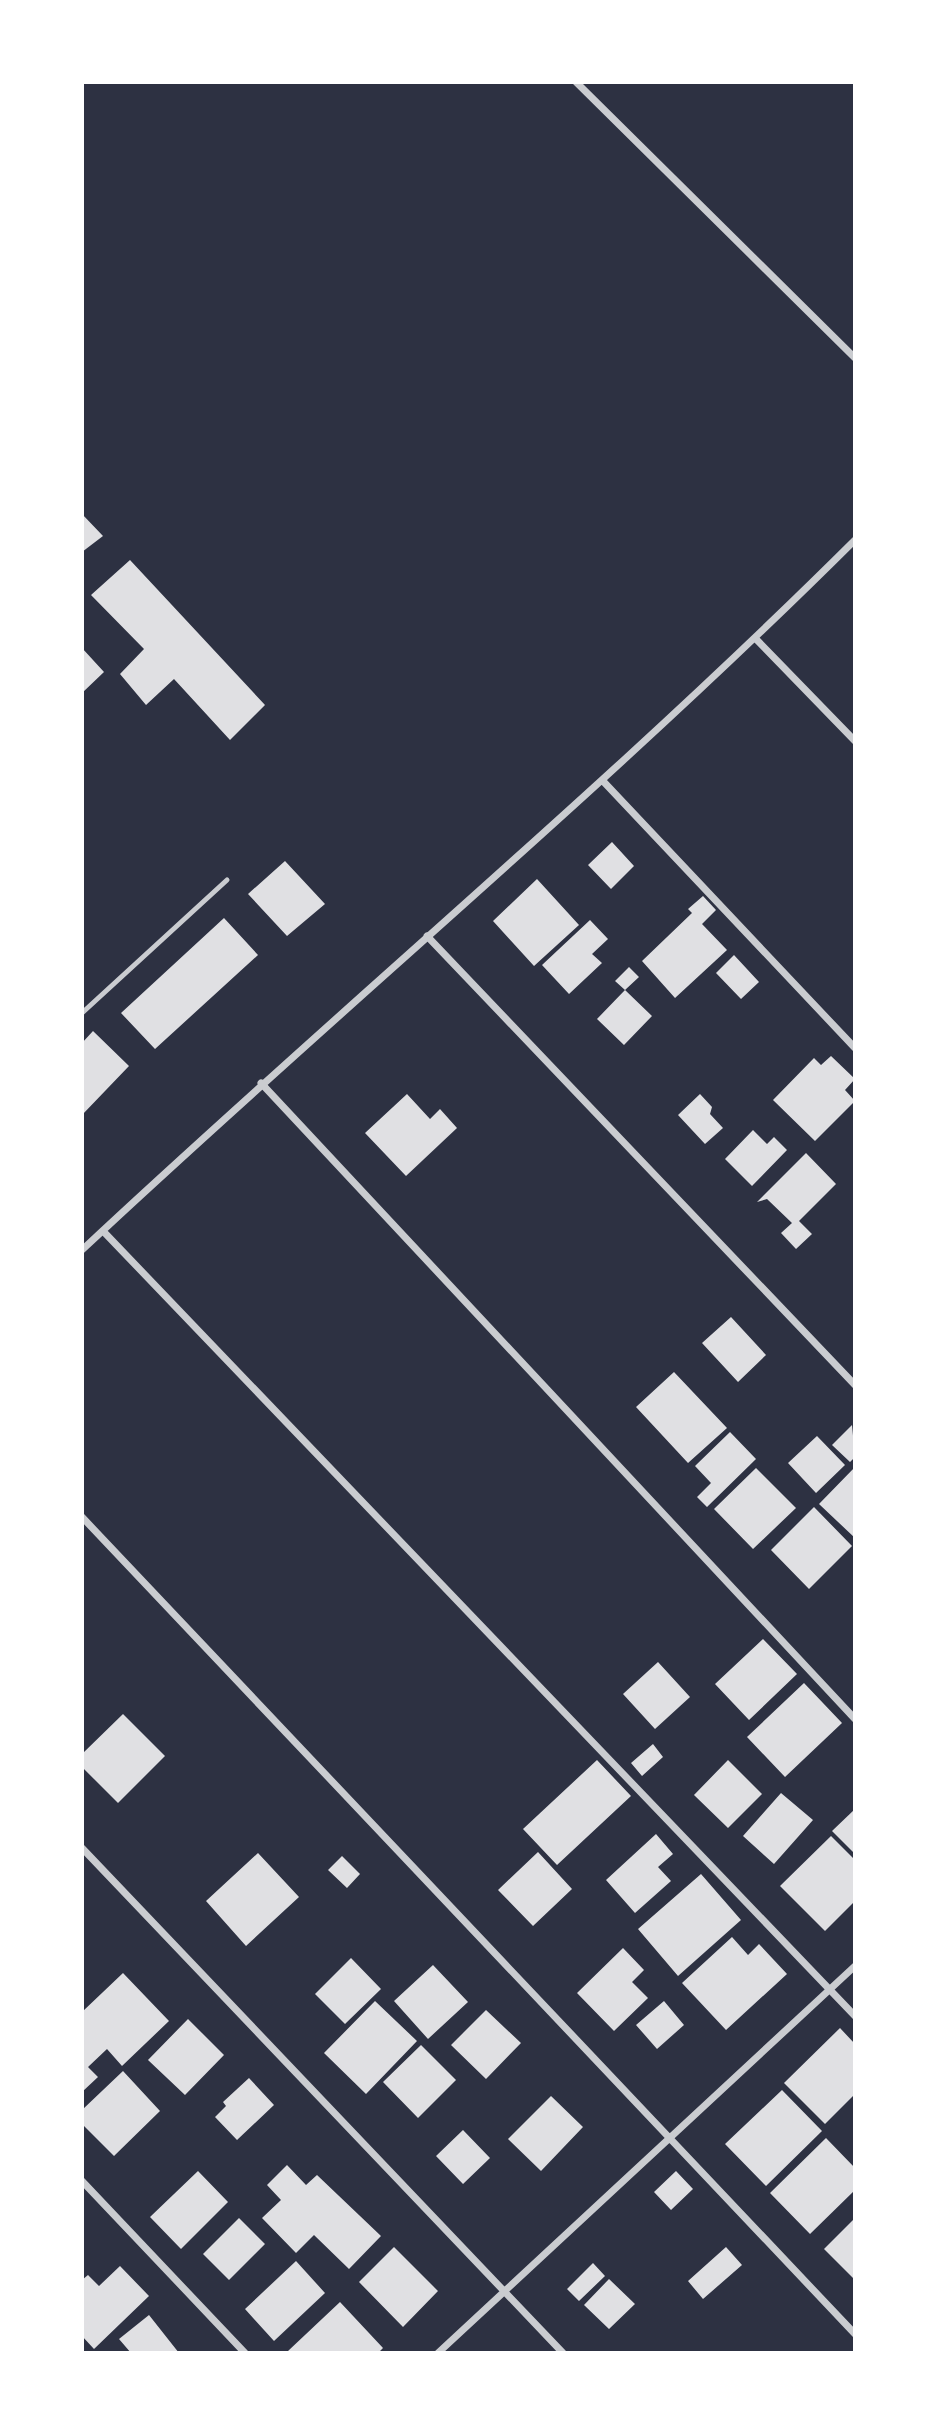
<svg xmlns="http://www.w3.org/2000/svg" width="937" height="2435" viewBox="0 0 937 2435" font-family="'Fira Sans',sans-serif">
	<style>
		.building { fill: #e0e0e3 }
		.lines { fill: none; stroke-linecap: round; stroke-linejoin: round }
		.service { stroke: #caccd0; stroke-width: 5 }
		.minor { stroke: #caccd0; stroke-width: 7 }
	</style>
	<rect width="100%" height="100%" fill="#2d3142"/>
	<path class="building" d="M82,514L103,536L82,552Z
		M130,560L265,705L230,740L174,679L146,705L120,674L144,649L91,595Z
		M82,648L104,672L82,693Z
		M612,842L634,866L611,889L588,865Z
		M285,861L325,904L287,936L248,894Z
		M537,879L579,925L534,966L493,921Z
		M703,896L716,910L702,924L727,950L675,998L642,961L692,913L688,909Z
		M224,918L258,955L155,1049L121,1013Z
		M590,920L608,939L592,954L602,963L569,994L542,965Z
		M734,955L759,982L741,999L716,973Z
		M629,967L639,977L625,990L652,1016L624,1045L597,1019L625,990L615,981Z
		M93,1031L129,1066L82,1115V1043Z
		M831,1056L855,1079L845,1090L855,1101L815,1141L773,1100L814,1058L821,1065Z
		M407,1094L430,1119L440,1109L457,1128L406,1176L365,1133Z
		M700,1094L712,1107L710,1114L723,1128L705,1144L678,1115Z
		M753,1130L767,1144L774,1137L787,1150L752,1186L725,1159Z
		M806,1153L836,1184L799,1221L812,1234L796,1249L781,1233L792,1223L767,1199L757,1202Z
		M731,1317L766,1355L738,1382L702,1343Z
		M674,1372L727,1428L688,1463L636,1407Z
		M852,1425L855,1457L850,1462L832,1445Z
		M730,1432L756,1459L707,1507L697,1497L711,1483L695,1466Z
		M817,1436L845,1465L816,1493L788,1463Z
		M855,1467V1538L819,1504Z
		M756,1468L796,1508L753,1549L714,1509Z
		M814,1507L852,1546L809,1589L771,1550Z
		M763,1639L797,1674L749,1720L715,1684Z
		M658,1662L690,1697L655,1729L623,1694Z
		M804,1683L842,1723L785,1777L747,1737Z
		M123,1714L165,1756L118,1803L82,1767V1754Z
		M653,1744L663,1757L642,1776L631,1763Z
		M597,1760L631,1796L557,1865L523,1829Z
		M728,1760L762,1794L728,1828L694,1795Z
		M781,1793L813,1820L774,1864L743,1836Z
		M855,1809V1854L832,1831Z
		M656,1834L673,1854L658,1867L671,1881L635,1913L606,1880Z
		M831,1836L855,1860V1901L825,1931L780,1886Z
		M538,1852L572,1889L533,1926L498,1890Z
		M258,1853L299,1897L246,1946L206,1901Z
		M342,1856L360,1874L347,1888L328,1870Z
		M701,1874L741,1920L678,1976L638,1929Z
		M732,1937L748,1955L759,1944L787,1974L726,2030L682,1983Z
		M623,1948L644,1970L632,1982L648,1998L614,2031L577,1993Z
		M351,1958L381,1989L345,2024L315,1994Z
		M433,1965L468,2002L428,2039L394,2001Z
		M123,1973L169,2021L122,2066L107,2049L88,2067L98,2077L82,2092V2012Z
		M375,2001L417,2041L366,2094L324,2053Z
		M664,2001L684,2025L657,2049L636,2025Z
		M486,2010L521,2043L486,2079L451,2045Z
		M188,2019L224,2055L185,2095L148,2060Z
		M840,2028L855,2044V2094L825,2124L784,2083Z
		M421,2045L456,2080L418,2118L383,2082Z
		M123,2071L160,2111L114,2156L82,2124V2110Z
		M249,2078L274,2105L237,2140L215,2117L226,2106L223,2102Z
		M782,2090L822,2131L766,2186L725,2144Z
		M551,2096L583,2127L541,2171L508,2139Z
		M463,2130L490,2158L463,2184L436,2156Z
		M826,2138L855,2168V2190L810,2234L770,2193Z
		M287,2165L306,2185L317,2175L381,2236L349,2269L314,2235L296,2253L262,2218L281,2200L267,2185Z
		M198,2171L228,2202L181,2249L150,2217Z
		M676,2171L693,2189L671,2210L654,2192Z
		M239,2218L265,2244L229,2280L203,2254Z
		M855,2218V2280L824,2249Z
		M394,2247L438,2291L403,2327L359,2282Z
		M726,2247L742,2265L703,2299L688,2281Z
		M296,2261L325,2293L274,2341L245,2309Z
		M593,2263L605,2276L579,2301L567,2289Z
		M120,2266L149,2296L94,2349L82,2336V2280L88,2275L99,2286Z
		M609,2279L635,2304L609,2329L584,2305Z
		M340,2302L383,2348L378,2353H290L288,2351Z
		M149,2315L179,2353H131L119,2339Z"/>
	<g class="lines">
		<path class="service" d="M82,1013L227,880"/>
		<path class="minor" d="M576,82L855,358
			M756,639L855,741
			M602,780L855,1048
			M427,936L855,1385
			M261,1083L855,1719
			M103,1231L855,2016
			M82,1250C337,1011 607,787 855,540
			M82,1517L855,2334
			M82,1848L563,2353
			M82,2181L245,2353
			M438,2353L855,1966"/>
	</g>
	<rect width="937" height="2435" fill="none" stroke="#ffffff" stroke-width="168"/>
</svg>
